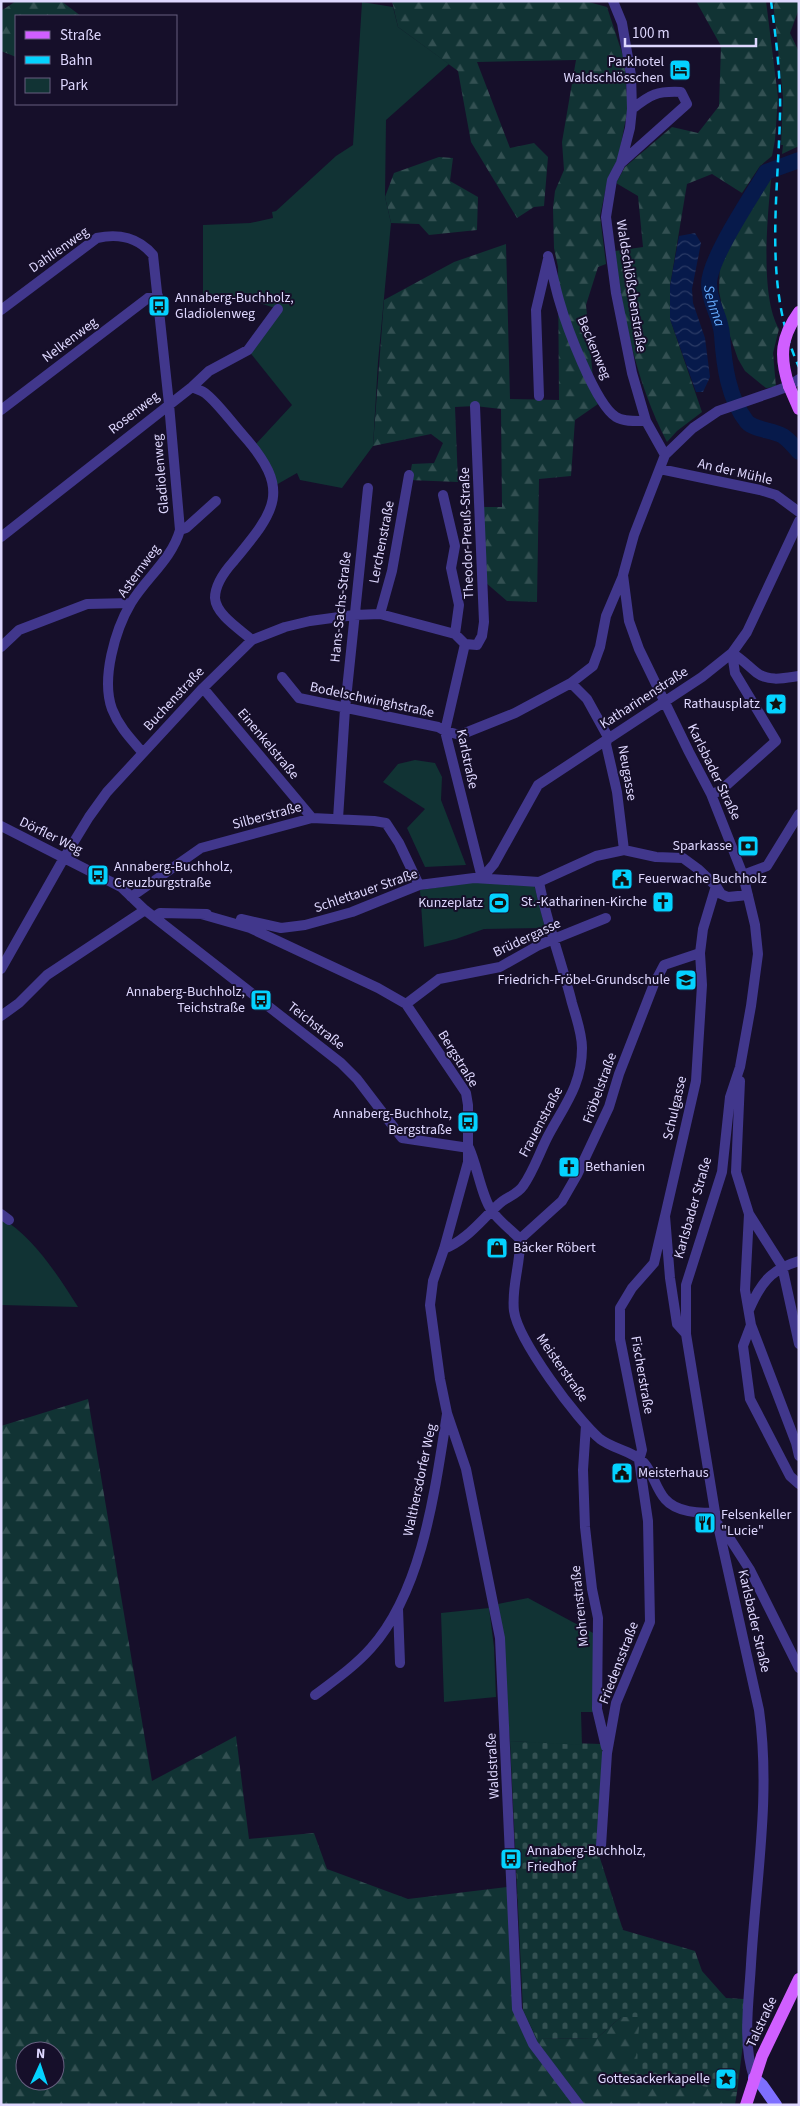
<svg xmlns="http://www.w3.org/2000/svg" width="800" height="2106" viewBox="0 0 800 2106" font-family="'Source Sans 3',sans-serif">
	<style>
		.forest { fill: url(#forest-firs); fill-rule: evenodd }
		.cemetery { fill: url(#cemetery-stones) }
		.green { fill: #113334 }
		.water { fill: url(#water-waves) }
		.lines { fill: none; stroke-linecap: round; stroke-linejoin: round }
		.river { stroke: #071a4b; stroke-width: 16 }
		.street { stroke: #41378c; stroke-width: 10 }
		.secondary { stroke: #7e6fff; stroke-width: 12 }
		.primary { stroke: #d05fff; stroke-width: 12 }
		.rail { stroke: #04d2ff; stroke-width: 2.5; stroke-dasharray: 8 6; stroke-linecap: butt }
		.primary-bridge { stroke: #d05fff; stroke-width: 12 }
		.labels { text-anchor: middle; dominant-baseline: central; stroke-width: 4; stroke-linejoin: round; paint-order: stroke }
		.poi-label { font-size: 14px; fill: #dfd8ff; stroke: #160f2a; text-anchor: end }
		.street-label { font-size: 14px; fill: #dfd8ff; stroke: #160f2a }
		.water-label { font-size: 15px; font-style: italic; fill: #66acff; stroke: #160f2a }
	</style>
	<defs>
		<pattern id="forest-firs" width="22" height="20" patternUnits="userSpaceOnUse" patternTransform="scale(1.25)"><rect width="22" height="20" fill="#113334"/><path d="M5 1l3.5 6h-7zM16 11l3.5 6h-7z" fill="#335052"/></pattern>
		<pattern id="cemetery-stones" width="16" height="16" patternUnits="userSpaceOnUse" patternTransform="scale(1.25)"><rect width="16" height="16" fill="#113334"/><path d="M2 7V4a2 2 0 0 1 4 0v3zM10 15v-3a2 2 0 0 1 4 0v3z" fill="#335052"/></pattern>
		<pattern id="water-waves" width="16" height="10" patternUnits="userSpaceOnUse" patternTransform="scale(1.25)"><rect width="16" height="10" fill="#071a4b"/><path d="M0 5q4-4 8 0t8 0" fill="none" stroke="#2b3b66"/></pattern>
	</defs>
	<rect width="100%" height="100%" fill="#160f2a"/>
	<path class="forest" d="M16,1H61L81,16H16V57L1,51V11Z
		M392,1H585L607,7L624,59L628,108L618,159L608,178L600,216L606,264L598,267L586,305L595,399L598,404L575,420L571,476L539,479L537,602L507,601L485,582L482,507H502L501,409L475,406L455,407L458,482L409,480L412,464L434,463L443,443L431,434L373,446L384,300L454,262L506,244L510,399L559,400L558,267L554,248L553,208L555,191L564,170L562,142L576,60L477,62L510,148L534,143L548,157L544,206L534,207L517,218L471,142L458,71L398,27Z
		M696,1H766L778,97L775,140L772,156L760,166L742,193L712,174L687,184L670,286V319L702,412L677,431L667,442C636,382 623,317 615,251L643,247L638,196L616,183L625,167L672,127L698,133L719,106L721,46Z
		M773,1H799V9L790,33L799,52V146L782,154L783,145H781L783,97Z
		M439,157L453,158L450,181L478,197L477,230L429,235L419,224L391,223L385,197L394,173Z
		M772,171C768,210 759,295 779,329L773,353L776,387L766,388L745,371L738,359L725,322L719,291L720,257L768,173Z
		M88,1399L152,1781L236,1736L249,1839L314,1833L327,1869L408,1899L507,1887L515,2014L523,2010L537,2039L597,2038L621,2017H641L701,2086L737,2092L735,2105H1V1426ZM25,2051H55V2081H25Z"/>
	<path class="cemetery" d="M510,1741L601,1744L603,1755L597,1849L623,1930L695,1951L702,1971L726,1998L744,1999L743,2044L737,2092L701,2086L634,2081L640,2017H621L597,2038L537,2039L523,2010Z"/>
	<path class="green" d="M362,2L393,7L398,27L449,64L386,120L385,197L391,223L378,362L373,446L342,488L300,480L297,473L276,485L255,445L292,405L248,350L278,309L241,297L203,295V225L250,223L273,218L272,212L276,211L336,156L353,145Z
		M415,760L435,763L442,777L441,800L466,865L425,867L407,828L425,809L383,782L398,764Z
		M482,881L534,884L545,928L484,929L456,939L424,947L420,890Z
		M1,1218C33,1236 59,1277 78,1307L1,1305Z
		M528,1598L595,1634L594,1712H581L582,1745L510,1741L498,1604Z
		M489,1608L494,1647L496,1697L444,1702L441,1613Z"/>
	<path class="water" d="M695,233L701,243L692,289L693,303L705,338L710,377L703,392H696L670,319V286L679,236Z"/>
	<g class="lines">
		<path class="river" id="s1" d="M799,160L766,172C752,196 709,259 709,284C709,303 721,317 722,335C724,365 728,398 747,422C755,430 773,430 783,436C789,440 794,446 799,452"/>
		<path class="street" d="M613,1L622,23L631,75L632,109L630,128L621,163L612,180L606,217L616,293L632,373L646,421L665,455
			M621,163L687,104L681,92C657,91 651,94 632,109
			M548,256C552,271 555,286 559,300C566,325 595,404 616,417C624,422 637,421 646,421
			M1,310L97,238C119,233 139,238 153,255L169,404L180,530C172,559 146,578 131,603C115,630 101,679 112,709C119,727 131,739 143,753
			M192,387C196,389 201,390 205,393C217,402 233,424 243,435C293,491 275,511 233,562C225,571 215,585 215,598C216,615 241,630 252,640
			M539,396L536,310L548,259
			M1,410L148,298L158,296
			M660,469L760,490L776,495L799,512
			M443,495L455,546L451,568L459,605L455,634
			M180,530L186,528L216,501
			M1,537L192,387L209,371L248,350L278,309
			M380,614L392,571L409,475
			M465,644L477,645L482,636L484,622L475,406
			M465,644L445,731L482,878
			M1,647L19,630L87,604L131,603
			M732,653C742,659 748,666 757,673C769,682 785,678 799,676
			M282,677L299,698L438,727L445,731L460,735L515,713L571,683L593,666L600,647L606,616L623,576
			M571,683L587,699L608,737L606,744L617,792L624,850
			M203,688L312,818
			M711,794L720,791L776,741L735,673L732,653
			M338,819L345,709L368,488
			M1,826L121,887L145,910L341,1063L357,1079L402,1138L469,1148
			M743,875L767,866L799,814
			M482,878L494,864L538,785L702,677L732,653L747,632L799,521
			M131,897L201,848L312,818L374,821L386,823L399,843L419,885
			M201,914L250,928L378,988L406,1004L466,1093L468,1105V1162L444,1249L433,1281L430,1305L440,1379L447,1413L466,1469L500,1638L517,2009L533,2044L579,2105
			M154,917L160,913L207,914
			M241,919L281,928L305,925L352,912L419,885L474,878L539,882L596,856L624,850L656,857L683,858L698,869L716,886L721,894L728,897L748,895
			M1,969L64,858L89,817L107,792L203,688L252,640L285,627L310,621L354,615L380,614L455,634L465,644
			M406,1004L439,979L500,967L539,945L606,918
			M1,1016L19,1003L47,975L145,910
			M740,1081L736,1172L749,1214L782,1266L799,1344
			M469,1148C477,1165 482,1198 492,1211C499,1221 511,1230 520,1239C521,1263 511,1287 514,1311C518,1340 577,1420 600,1439C613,1449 633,1451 644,1463C653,1473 656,1489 665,1499C676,1512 700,1514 715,1512
			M1,1214L9,1220
			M749,1214L745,1290L751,1325L796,1443L799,1456
			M520,1239L562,1201L577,1175L609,1107L619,1074L654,984L664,965L700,953
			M444,1249C468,1239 480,1221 499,1204C506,1197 517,1195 523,1186C533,1172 539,1154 547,1138C563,1107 582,1086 582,1048C582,1033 576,1017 572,1003C562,963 547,924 539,882
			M749,1310C760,1284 771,1269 799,1261
			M751,1325L743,1346L750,1399L790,1476L799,1484
			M686,1334L677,1324L670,1278L665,1216L696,1081L702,985L700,953L703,929L716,886
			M586,1425L583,1470L585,1527L592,1589L598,1618L597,1709L606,1747
			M719,1529L730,1539L750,1570L799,1668
			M398,1609L400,1663
			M315,1695C335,1680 355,1666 371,1648C423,1590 435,1489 447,1414
			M601,1846L607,1753L616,1703L650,1622L648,1521L639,1460L642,1450L620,1339V1308L632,1288L654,1263L665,1216
			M754,2078C742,2042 749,2001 751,1964C756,1879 771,1795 759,1710L715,1512L686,1334V1285L722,1172L730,1097L740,1067L751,1006L758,954L755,925L743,875L711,794L689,752L639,649L629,621L623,575L634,535L665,455L693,428L718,411L773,392L789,386L799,379"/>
		<path class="secondary" d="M754,2078L762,2085L776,2105"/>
		<path class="primary" d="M789,386L799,409
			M746,2105L762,2056L799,1979"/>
		<path class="rail" d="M771,1C776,39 781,77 780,115C778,200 763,288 799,367"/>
		<path class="primary-bridge" d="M789,386C779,356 781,337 799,312"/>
	</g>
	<defs>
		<g id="hotel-square" transform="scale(1.125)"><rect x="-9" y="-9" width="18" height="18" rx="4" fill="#04d2ff" stroke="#160f2a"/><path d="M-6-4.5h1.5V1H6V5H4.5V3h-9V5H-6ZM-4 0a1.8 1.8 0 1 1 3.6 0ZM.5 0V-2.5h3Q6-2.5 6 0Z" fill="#111"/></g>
		<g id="bus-square" transform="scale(1.125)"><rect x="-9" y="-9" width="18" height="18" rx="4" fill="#04d2ff" stroke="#160f2a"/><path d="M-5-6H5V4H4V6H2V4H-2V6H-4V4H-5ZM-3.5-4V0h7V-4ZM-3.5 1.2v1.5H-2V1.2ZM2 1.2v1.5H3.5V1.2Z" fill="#111"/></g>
		<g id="sight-square" transform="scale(1.125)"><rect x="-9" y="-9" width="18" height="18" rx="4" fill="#04d2ff" stroke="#160f2a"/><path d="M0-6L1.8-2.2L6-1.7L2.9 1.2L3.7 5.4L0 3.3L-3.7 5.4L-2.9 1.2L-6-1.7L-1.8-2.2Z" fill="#111"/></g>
		<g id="bank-square" transform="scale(1.125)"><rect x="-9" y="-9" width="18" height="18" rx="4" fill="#04d2ff" stroke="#160f2a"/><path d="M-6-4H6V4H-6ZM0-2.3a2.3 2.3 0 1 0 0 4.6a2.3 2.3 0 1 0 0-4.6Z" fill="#111"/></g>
		<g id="civic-square" transform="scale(1.125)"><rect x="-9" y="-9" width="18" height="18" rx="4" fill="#04d2ff" stroke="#160f2a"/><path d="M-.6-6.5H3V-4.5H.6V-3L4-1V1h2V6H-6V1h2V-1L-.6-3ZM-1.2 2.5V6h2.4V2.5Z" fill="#111"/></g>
		<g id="church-square" transform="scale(1.125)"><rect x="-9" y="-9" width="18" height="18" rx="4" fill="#04d2ff" stroke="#160f2a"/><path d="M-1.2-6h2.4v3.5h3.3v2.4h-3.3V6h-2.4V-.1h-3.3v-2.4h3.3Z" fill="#111"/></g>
		<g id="stadium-square" transform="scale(1.125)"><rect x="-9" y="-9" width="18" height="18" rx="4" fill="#04d2ff" stroke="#160f2a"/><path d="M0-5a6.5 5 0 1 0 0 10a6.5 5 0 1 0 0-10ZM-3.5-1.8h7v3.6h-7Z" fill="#111"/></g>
		<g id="school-square" transform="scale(1.125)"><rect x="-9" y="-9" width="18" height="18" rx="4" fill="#04d2ff" stroke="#160f2a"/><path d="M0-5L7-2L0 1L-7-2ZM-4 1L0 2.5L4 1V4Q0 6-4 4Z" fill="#111"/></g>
		<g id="shop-square" transform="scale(1.125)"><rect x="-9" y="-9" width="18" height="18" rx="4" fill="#04d2ff" stroke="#160f2a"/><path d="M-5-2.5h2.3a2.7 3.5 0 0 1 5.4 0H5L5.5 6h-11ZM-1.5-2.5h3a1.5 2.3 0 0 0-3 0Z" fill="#111"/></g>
		<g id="restaurant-square" transform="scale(1.125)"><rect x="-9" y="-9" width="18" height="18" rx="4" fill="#04d2ff" stroke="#160f2a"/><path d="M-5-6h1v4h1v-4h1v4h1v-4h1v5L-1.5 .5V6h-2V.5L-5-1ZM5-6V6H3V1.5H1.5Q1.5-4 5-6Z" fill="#111"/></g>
	</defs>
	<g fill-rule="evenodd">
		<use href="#hotel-square" x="680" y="70"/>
		<use href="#bus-square" x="159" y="306"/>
		<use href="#sight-square" x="776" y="704"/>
		<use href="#bank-square" x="748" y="846"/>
		<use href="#bus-square" x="98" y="875"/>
		<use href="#civic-square" x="622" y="879"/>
		<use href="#church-square" x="663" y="902"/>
		<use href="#stadium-square" x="499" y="903"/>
		<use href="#school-square" x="686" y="980"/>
		<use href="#bus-square" x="261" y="1000"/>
		<use href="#bus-square" x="468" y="1122"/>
		<use href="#church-square" x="569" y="1167"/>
		<use href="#shop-square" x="497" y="1248"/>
		<use href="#civic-square" x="622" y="1473"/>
		<use href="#restaurant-square" x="705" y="1523"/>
		<use href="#bus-square" x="511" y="1859"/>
		<use href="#sight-square" x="726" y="2079"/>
	</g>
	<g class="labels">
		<g class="poi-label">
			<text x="664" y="62">Parkhotel<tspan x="664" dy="16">Waldschlösschen</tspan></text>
			<text x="175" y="298" text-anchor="start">Annaberg-Buchholz,<tspan x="175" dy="16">Gladiolenweg</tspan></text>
			<text x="760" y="704">Rathausplatz</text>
			<text x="732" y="846">Sparkasse</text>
			<text x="114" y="867" text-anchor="start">Annaberg-Buchholz,<tspan x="114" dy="16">Creuzburgstraße</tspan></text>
			<text x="638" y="879" text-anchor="start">Feuerwache Buchholz</text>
			<text x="647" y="902">St.-Katharinen-Kirche</text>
			<text x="483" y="903">Kunzeplatz</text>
			<text x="670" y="980">Friedrich-Fröbel-Grundschule</text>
			<text x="245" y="992">Annaberg-Buchholz,<tspan x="245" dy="16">Teichstraße</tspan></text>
			<text x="452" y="1114">Annaberg-Buchholz,<tspan x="452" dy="16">Bergstraße</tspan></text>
			<text x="585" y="1167" text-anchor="start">Bethanien</text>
			<text x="513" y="1248" text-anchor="start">Bäcker Röbert</text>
			<text x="638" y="1473" text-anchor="start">Meisterhaus</text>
			<text x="721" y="1515" text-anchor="start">Felsenkeller<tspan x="721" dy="16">"Lucie"</tspan></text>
			<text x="527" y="1851" text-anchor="start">Annaberg-Buchholz,<tspan x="527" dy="16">Friedhof</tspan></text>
			<text x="710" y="2079">Gottesackerkapelle</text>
		</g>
		<g class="street-label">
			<text transform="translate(59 250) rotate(-35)">Dahlienweg</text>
			<text transform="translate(631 286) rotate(81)">Waldschlößchenstraße</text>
			<text transform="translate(70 340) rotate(-37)">Nelkenweg</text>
			<text transform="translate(594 348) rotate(67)">Beckenweg</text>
			<text transform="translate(134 413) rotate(-38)">Rosenweg</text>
			<text transform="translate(735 472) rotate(13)">An der Mühle</text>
			<text transform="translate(161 474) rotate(-95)">Gladiolenweg</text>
			<text transform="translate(467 533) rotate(-92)">Theodor-Preuß-Straße</text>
			<text transform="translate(382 542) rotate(-79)">Lerchenstraße</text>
			<text transform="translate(139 571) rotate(-54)">Asternweg</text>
			<text transform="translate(341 607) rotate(-84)">Hans-Sachs-Straße</text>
			<text transform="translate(644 698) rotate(-33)">Katharinenstraße</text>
			<text transform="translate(174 699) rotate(-47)">Buchenstraße</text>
			<text transform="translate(372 700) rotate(12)">Bodelschwinghstraße</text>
			<text transform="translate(268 744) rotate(50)">Einenkelstraße</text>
			<text transform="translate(467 759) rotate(78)">Karlstraße</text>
			<text transform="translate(714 772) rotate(64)">Karlsbader Straße</text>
			<text transform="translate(627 773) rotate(80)">Neugasse</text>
			<text transform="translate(267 816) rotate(-15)">Silberstraße</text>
			<text transform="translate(51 836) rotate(26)">Dörfler Weg</text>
			<text transform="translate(366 891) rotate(-19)">Schlettauer Straße</text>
			<text transform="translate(527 938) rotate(-25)">Brüdergasse</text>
			<text transform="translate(316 1026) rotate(38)">Teichstraße</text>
			<text transform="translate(458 1059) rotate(58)">Bergstraße</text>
			<text transform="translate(600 1088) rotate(-70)">Fröbelstraße</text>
			<text transform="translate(675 1108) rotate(-77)">Schulgasse</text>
			<text transform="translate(541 1122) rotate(-62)">Frauenstraße</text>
			<text transform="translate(693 1208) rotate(-74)">Karlsbader Straße</text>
			<text transform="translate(562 1368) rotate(55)">Meisterstraße</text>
			<text transform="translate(642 1375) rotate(80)">Fischerstraße</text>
			<text transform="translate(420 1480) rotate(-78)">Walthersdorfer Weg</text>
			<text transform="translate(580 1606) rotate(-96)">Mohrenstraße</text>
			<text transform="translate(754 1621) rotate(77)">Karlsbader Straße</text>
			<text transform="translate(619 1663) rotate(-69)">Friedensstraße</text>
			<text transform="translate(493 1766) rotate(-93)">Waldstraße</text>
			<text transform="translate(762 2022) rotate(-65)">Talstraße</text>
		</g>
		<g class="water-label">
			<text stroke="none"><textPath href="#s1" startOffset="184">Sehma</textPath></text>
		</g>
	</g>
	<rect width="800" height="2106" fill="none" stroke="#dfd8ff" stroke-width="5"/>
	<rect x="15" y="15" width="162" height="90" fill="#160f2a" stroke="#665f7f"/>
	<rect x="25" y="31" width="25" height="8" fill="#d05fff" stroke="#665f7f"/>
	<text x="60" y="40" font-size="15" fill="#dfd8ff">Straße</text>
	<rect x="25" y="56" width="25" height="8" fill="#04d2ff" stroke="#665f7f"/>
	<text x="60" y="65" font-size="15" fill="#dfd8ff">Bahn</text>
	<rect x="25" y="78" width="25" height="15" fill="#113334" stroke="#665f7f"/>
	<text x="60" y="90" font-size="15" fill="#dfd8ff">Park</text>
	<g transform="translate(40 2066) rotate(3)"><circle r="24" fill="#160f2a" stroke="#665f7f"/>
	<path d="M0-4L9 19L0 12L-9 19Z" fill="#04d2ff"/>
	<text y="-8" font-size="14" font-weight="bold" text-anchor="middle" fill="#dfd8ff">N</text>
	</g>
	<path d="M625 38v8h131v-8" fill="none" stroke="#dfd8ff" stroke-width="2.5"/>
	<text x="632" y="38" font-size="15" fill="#dfd8ff" stroke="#160f2a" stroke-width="4" paint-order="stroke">100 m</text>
</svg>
